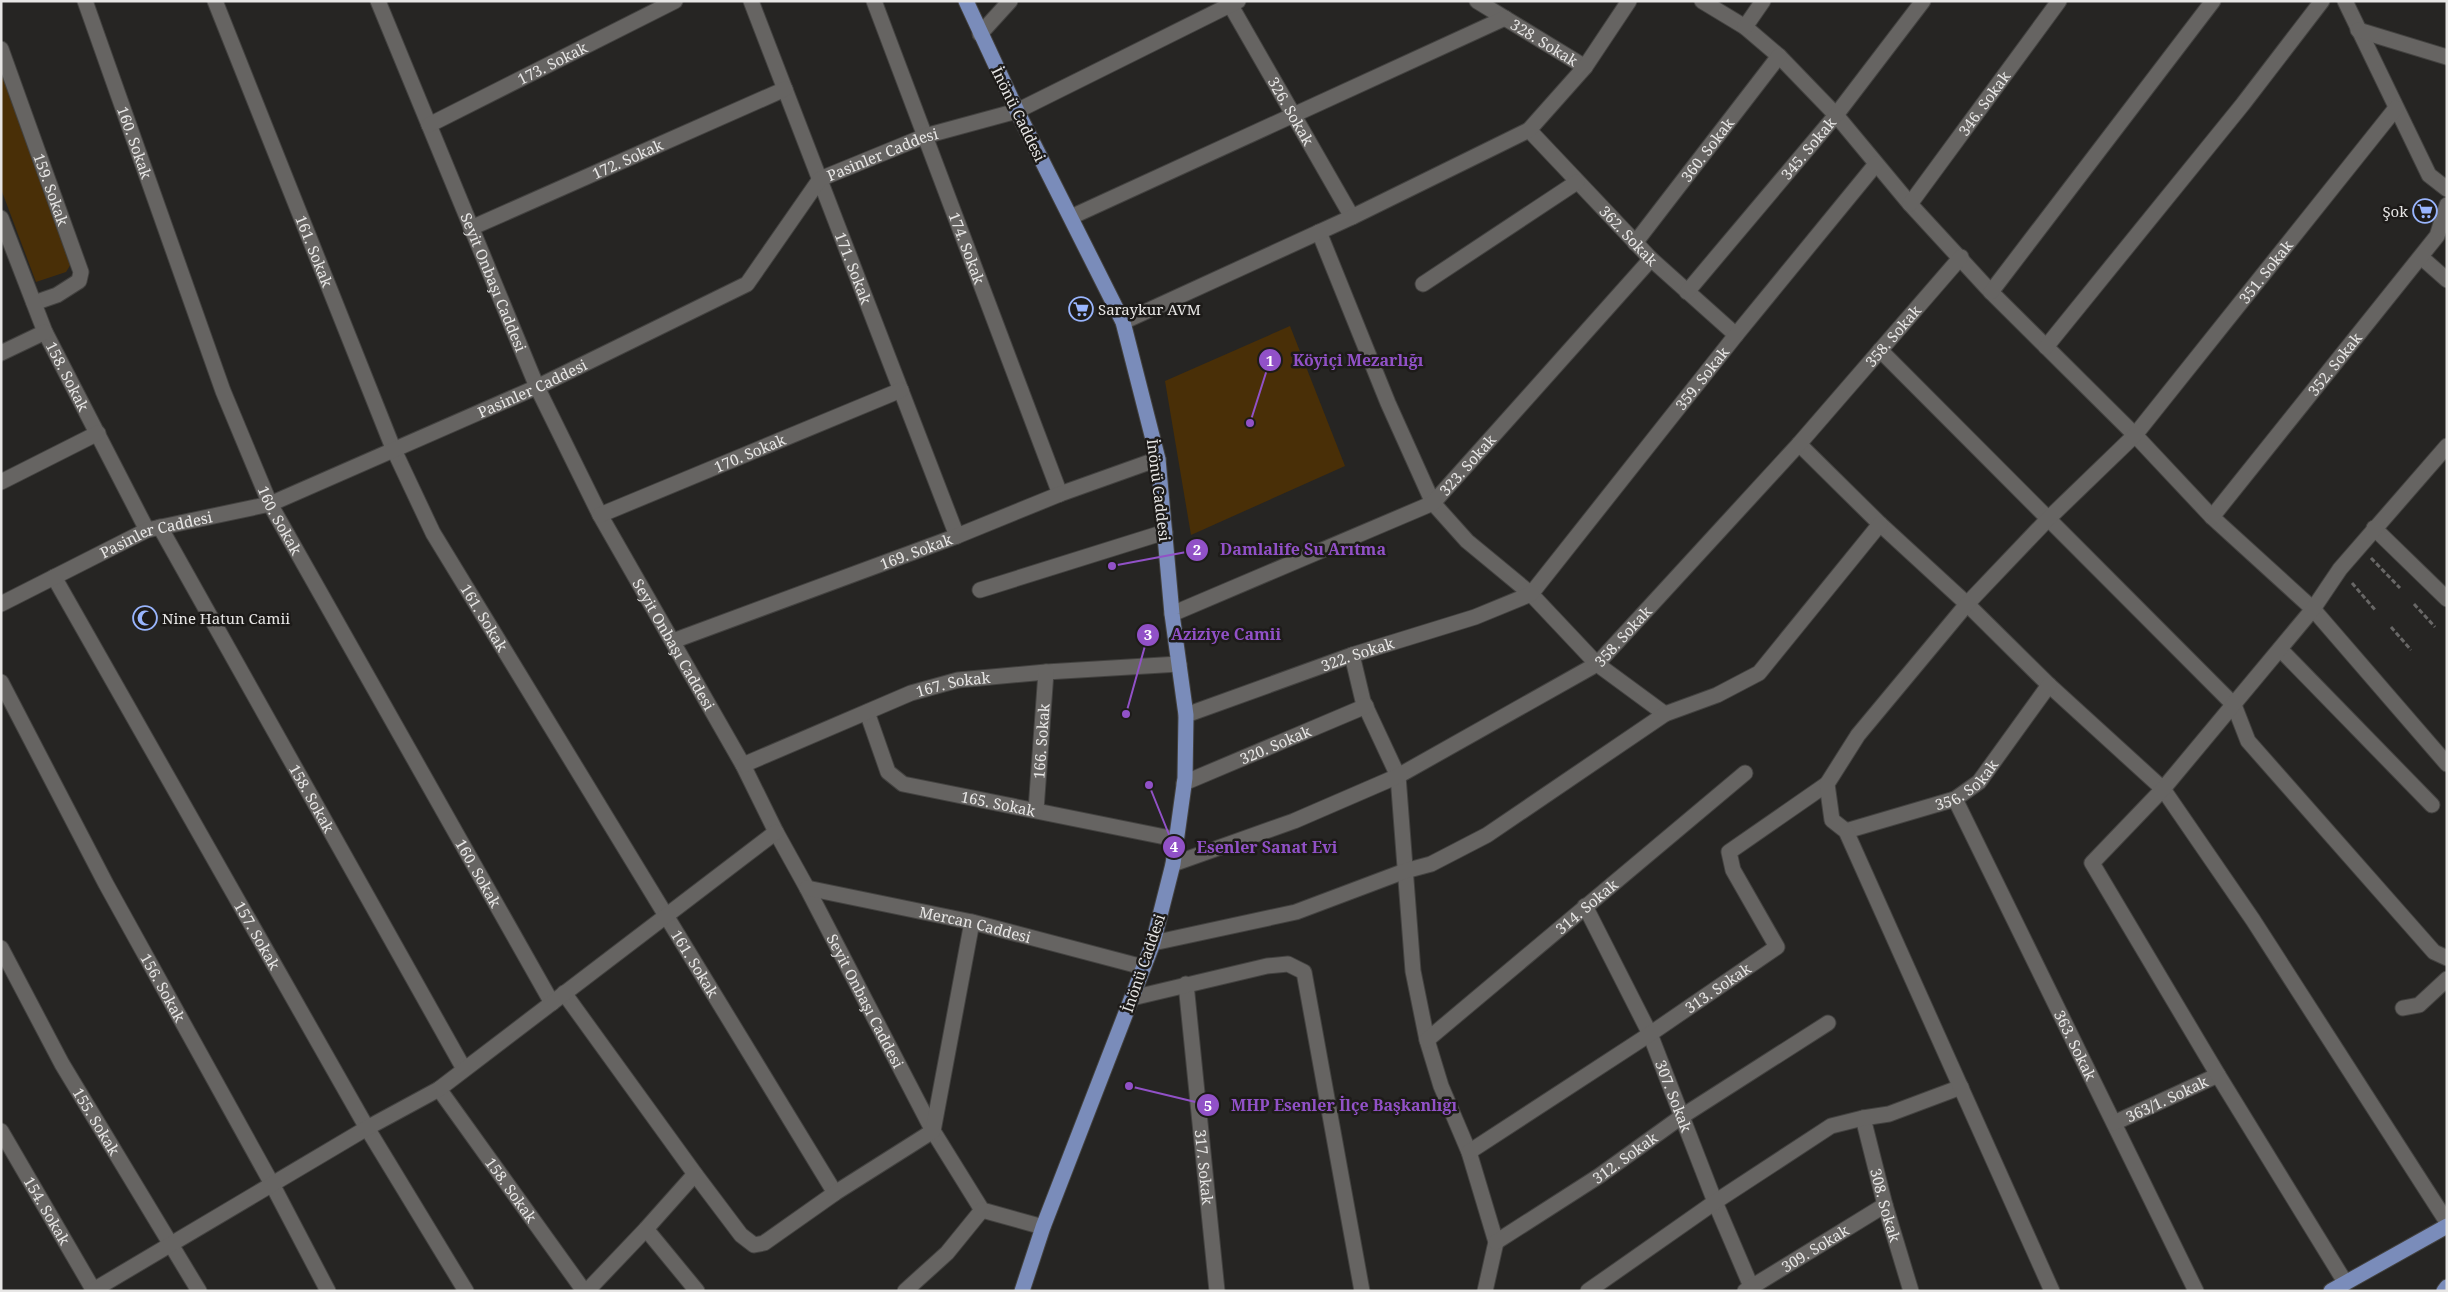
<svg xmlns="http://www.w3.org/2000/svg" width="2448" height="1292" viewBox="0 0 2448 1292" font-family="'Noto Serif',serif">
	<style>
		.green { fill: #492f07 }
		.lines { fill: none; stroke-linecap: round; stroke-linejoin: round }
		.minor-casing { stroke: #434240; stroke-width: 17 }
		.major-casing { stroke: #434240; stroke-width: 17 }
		.path { stroke: #686766; stroke-width: 3; stroke-dasharray: 5 2.5; stroke-linecap: butt }
		.minor { stroke: #666462; stroke-width: 15 }
		.major { stroke: #7a8cba; stroke-width: 15 }
		.labels { text-anchor: middle; dominant-baseline: central; stroke-width: 5; stroke-linejoin: round; paint-order: stroke }
		.street-label { font-size: 15px; fill: #e7e6e5; stroke: #1d1b19 }
		.poi-label { font-size: 15px; fill: #e7e6e5; stroke: #1d1b19; text-anchor: start }
		.leader { fill: none; stroke: #9151c7; stroke-width: 2 }
		.callout-dot { fill: #9151c7; stroke: #1d1b19; stroke-width: 2 }
		.mark-label { font-size: 15px; text-anchor: middle; font-weight: bold; fill: #fff }
		.callout-label { font-size: 16px; text-anchor: middle; font-weight: bold; fill: #9151c7; stroke: #1d1b19; stroke-width: 5; stroke-linejoin: round; paint-order: stroke }
	</style>
	<rect width="100%" height="100%" fill="#262523"/>
	<path class="green" d="M1,65L71,264L66,272L36,282L1,189Z
		M1290,326L1345,466L1191,535L1165,381Z"/>
	<g class="lines">
		<g class="minor-casing">
			<g id="minor">
				<path id="s1" d="M85,1L223,391L270,504L552,1003"/>
				<path id="s2" d="M215,1L393,448L433,533L835,1193"/>
				<path id="s3" d="M378,1L537,387L600,515L743,765L776,832L807,888L933,1131L982,1210L1043,1227"/>
				<path id="s4" d="M751,1L957,536"/>
				<path id="s5" d="M874,1L1060,494"/>
				<path id="s6" d="M1477,1L1585,67"/>
				<path d="M1702,1L1745,27L1779,56L1836,115L1910,204L1991,292L2135,435L2212,517L2313,609L2447,764"/>
				<path d="M2345,1L2429,175L2447,189"/>
				<path id="s7" d="M1231,6L1352,217"/>
				<path d="M1745,27L1763,1"/>
				<path d="M2358,30L2447,57"/>
				<path d="M980,34L1010,1"/>
				<path id="s8" d="M1,49L81,272L79,281L57,295L34,303"/>
				<path id="s9" d="M429,125L675,1"/>
				<path id="s10" d="M1529,130L1651,259L1736,335"/>
				<path id="s11" d="M1910,204L2059,1"/>
				<path d="M1071,217L1505,18"/>
				<path id="s12" d="M1,218L45,332L147,530"/>
				<path id="s13" d="M471,228L785,89"/>
				<path d="M1319,232L1388,403L1433,503L1467,541L1531,594L1597,664L1665,714"/>
				<path id="s14" d="M1635,243L1779,56"/>
				<path d="M2421,257L2447,280"/>
				<path d="M1423,284L1577,182"/>
				<path id="s15" d="M1687,292L1836,115L1923,1"/>
				<path d="M1991,292L2213,1"/>
				<path d="M1123,322L1352,217L1529,130L1585,67L1629,1"/>
				<path d="M2046,347L2243,104L2322,1"/>
				<path d="M1880,350L2234,705L2248,741L2434,952L2447,958"/>
				<path d="M1,353L45,332"/>
				<path d="M1799,444L1880,524L1967,604L2049,685L2163,789L2253,920L2447,1222"/>
				<path d="M1,482L98,433"/>
				<path id="s16" d="M600,515L901,390"/>
				<path id="s17" d="M2212,517L2437,236L2447,205"/>
				<path id="s18" d="M160,527L464,1069"/>
				<path d="M2374,528L2447,599"/>
				<path id="s19" d="M54,577L367,1128L466,1291"/>
				<path d="M980,590L1165,532"/>
				<path id="s20" d="M1,604L147,530L270,504L537,387L747,284L820,179L925,136L1017,111L1238,1"/>
				<path id="s21" d="M1172,614L1433,503L1651,259"/>
				<path id="s22" d="M673,641L957,536L1060,494L1158,459"/>
				<path d="M2280,649L2432,805"/>
				<path d="M1352,655L1363,701L1398,776L1413,971L1427,1040L1441,1086L1469,1152L1496,1242L1485,1291"/>
				<path id="s23" d="M1,682L106,884L272,1184L328,1291"/>
				<path id="s24" d="M867,712L888,772L903,784L1175,839"/>
				<path id="s25" d="M1186,715L1352,655L1475,617L1531,594L1736,335L1876,164"/>
				<path id="s26" d="M743,765L911,693L958,680L1046,672L1179,664"/>
				<path id="s27" d="M1184,783L1366,706"/>
				<path id="s28" d="M1955,799L2196,1291"/>
				<path id="s29" d="M1036,810L1046,672"/>
				<path id="s30" d="M1846,831L1955,799L1979,782L2049,685"/>
				<path id="s31" d="M1173,864L1294,821L1398,776L1597,664L1799,444L1961,257"/>
				<path id="s32" d="M807,888L972,922L1143,967"/>
				<path id="s33" d="M1585,906L1650,1034L1715,1202L1753,1291"/>
				<path d="M1153,943L1296,912L1405,871L1431,864L1487,835L1665,714L1717,695L1759,673L1880,524"/>
				<path id="s34" d="M1,948L62,1064L199,1291"/>
				<path id="s35" d="M1186,984L1217,1291"/>
				<path d="M564,993L695,1174L741,1235L754,1245L764,1243L835,1193L933,1131L972,922"/>
				<path d="M1132,998L1267,966L1288,964L1304,972L1362,1291"/>
				<path d="M2403,1008L2419,1005L2447,979"/>
				<path id="s36" d="M1427,1040L1745,773"/>
				<path id="s37" d="M439,1089L584,1291"/>
				<path id="s38" d="M1863,1118L1885,1205L1911,1291"/>
				<path id="s39" d="M2114,1123L2218,1075"/>
				<path id="s40" d="M1,1131L94,1291"/>
				<path id="s41" d="M1469,1152L1650,1034L1777,947L1733,870L1729,852L1827,784"/>
				<path d="M646,1229L697,1291"/>
				<path id="s42" d="M1496,1242L1599,1176L1681,1117L1828,1023"/>
				<path d="M2345,1282L2218,1075L2092,863L2163,789L2313,609L2340,569L2447,446"/>
				<path d="M92,1291L367,1128L439,1089L776,832"/>
				<path d="M587,1291L646,1229L695,1174"/>
				<path d="M905,1291L947,1253L982,1210"/>
				<path d="M1588,1291L1715,1202L1831,1126L1863,1118L1889,1114L1961,1087"/>
				<path id="s43" d="M1745,1291L1885,1205"/>
				<path id="s44" d="M2052,1291L1846,831L1832,820L1827,784L1858,735L1967,604L2048,519L2135,435L2396,108"/>
			</g>
		</g>
		<g class="major-casing">
			<path id="major" d="M966,1L1017,111L1123,322L1158,459L1172,614L1186,715L1185,778L1173,864L1153,943L1043,1227L1022,1291
				M2331,1291L2447,1226
				M2444,1291L2447,1287"/>
		</g>
		<path class="path" d="M2371,558L2400,588
			M2352,583L2376,611
			M2414,604L2435,627
			M2391,627L2411,650"/>
		<use href="#minor" class="minor"/>
		<use href="#major" class="major"/>
	</g>
	<defs>
		<g id="supermarket-ring" transform="scale(1.25)"><circle r="9.5" fill="#1d1b19" stroke="#99b5fd" stroke-width="1.5"/><path d="M-6-5.5h2.5l.6 2H6L4.5 2H-2.5L-4.4-4H-6ZM-1.5 3.2a1.3 1.3 0 1 0 .1 0ZM3 3.2a1.3 1.3 0 1 0 .1 0Z" fill="#99b5fd"/></g>
		<g id="mosque-ring" transform="scale(1.25)"><circle r="9.5" fill="#1d1b19" stroke="#99b5fd" stroke-width="1.5"/><path d="M3.5-4.9A6 6 0 1 0 3.5 4.9A5 5 0 1 1 3.5-4.9Z" fill="#99b5fd"/></g>
	</defs>
	<g fill-rule="evenodd">
		<use href="#supermarket-ring" x="2425" y="211"/>
		<use href="#supermarket-ring" x="1081" y="309"/>
		<use href="#mosque-ring" x="145" y="618"/>
	</g>
	<g class="labels">
		<g class="street-label">
			<text stroke="none"><textPath href="#s6" startOffset="79">328. Sokak</textPath></text>
			<text stroke="none"><textPath href="#s9" startOffset="138">173. Sokak</textPath></text>
			<text stroke="none"><textPath href="#s11" startOffset="125">346. Sokak</textPath></text>
			<text stroke="none"><textPath href="#s7" startOffset="121">326. Sokak</textPath></text>
			<text transform="translate(1019 114) rotate(64)">İnönü Caddesi</text>
			<text stroke="none"><textPath href="#s1" startOffset="150">160. Sokak</textPath></text>
			<text stroke="none"><textPath href="#s14" startOffset="118">360. Sokak</textPath></text>
			<text stroke="none"><textPath href="#s15" startOffset="188">345. Sokak</textPath></text>
			<text stroke="none"><textPath href="#s20" startOffset="1010">Pasinler Caddesi</textPath></text>
			<text stroke="none"><textPath href="#s13" startOffset="171">172. Sokak</textPath></text>
			<text stroke="none"><textPath href="#s8" startOffset="149">159. Sokak</textPath></text>
			<text stroke="none"><textPath href="#s10" startOffset="145">362. Sokak</textPath></text>
			<text stroke="none"><textPath href="#s5" startOffset="264">174. Sokak</textPath></text>
			<text stroke="none"><textPath href="#s2" startOffset="269">161. Sokak</textPath></text>
			<text stroke="none"><textPath href="#s4" startOffset="286">171. Sokak</textPath></text>
			<text stroke="none"><textPath href="#s44" startOffset="1234">351. Sokak</textPath></text>
			<text stroke="none"><textPath href="#s3" startOffset="304">Seyit Onbaşı Caddesi</textPath></text>
			<text stroke="none"><textPath href="#s31" startOffset="912">358. Sokak</textPath></text>
			<text stroke="none"><textPath href="#s17" startOffset="196">352. Sokak</textPath></text>
			<text stroke="none"><textPath href="#s12" startOffset="172">158. Sokak</textPath></text>
			<text stroke="none"><textPath href="#s25" startOffset="641">359. Sokak</textPath></text>
			<text stroke="none"><textPath href="#s20" startOffset="576">Pasinler Caddesi</textPath></text>
			<text stroke="none"><textPath href="#s16" startOffset="162">170. Sokak</textPath></text>
			<text stroke="none"><textPath href="#s21" startOffset="335">323. Sokak</textPath></text>
			<text transform="translate(1159 490) rotate(83)">İnönü Caddesi</text>
			<text stroke="none"><textPath href="#s1" startOffset="555">160. Sokak</textPath></text>
			<text stroke="none"><textPath href="#s20" startOffset="171">Pasinler Caddesi</textPath></text>
			<text stroke="none"><textPath href="#s22" startOffset="259">169. Sokak</textPath></text>
			<text stroke="none"><textPath href="#s2" startOffset="674">161. Sokak</textPath></text>
			<text stroke="none"><textPath href="#s31" startOffset="508">358. Sokak</textPath></text>
			<text stroke="none"><textPath href="#s3" startOffset="709">Seyit Onbaşı Caddesi</textPath></text>
			<text stroke="none"><textPath href="#s25" startOffset="182">322. Sokak</textPath></text>
			<text stroke="none"><textPath href="#s26" startOffset="226">167. Sokak</textPath></text>
			<text stroke="none"><textPath href="#s29" startOffset="69">166. Sokak</textPath></text>
			<text stroke="none"><textPath href="#s27" startOffset="99">320. Sokak</textPath></text>
			<text stroke="none"><textPath href="#s30" startOffset="131">356. Sokak</textPath></text>
			<text stroke="none"><textPath href="#s18" startOffset="311">158. Sokak</textPath></text>
			<text stroke="none"><textPath href="#s24" startOffset="180">165. Sokak</textPath></text>
			<text stroke="none"><textPath href="#s1" startOffset="960">160. Sokak</textPath></text>
			<text stroke="none"><textPath href="#s36" startOffset="208">314. Sokak</textPath></text>
			<text stroke="none"><textPath href="#s32" startOffset="172">Mercan Caddesi</textPath></text>
			<text stroke="none"><textPath href="#s19" startOffset="412">157. Sokak</textPath></text>
			<text transform="translate(1143 963) rotate(-71)">İnönü Caddesi</text>
			<text stroke="none"><textPath href="#s2" startOffset="1079">161. Sokak</textPath></text>
			<text stroke="none"><textPath href="#s23" startOffset="346">156. Sokak</textPath></text>
			<text stroke="none"><textPath href="#s41" startOffset="298">313. Sokak</textPath></text>
			<text stroke="none"><textPath href="#s3" startOffset="1114">Seyit Onbaşı Caddesi</textPath></text>
			<text stroke="none"><textPath href="#s28" startOffset="274">363. Sokak</textPath></text>
			<text stroke="none"><textPath href="#s33" startOffset="210">307. Sokak</textPath></text>
			<text stroke="none"><textPath href="#s39" startOffset="58">363/1. Sokak</textPath></text>
			<text stroke="none"><textPath href="#s34" startOffset="198">155. Sokak</textPath></text>
			<text stroke="none"><textPath href="#s42" startOffset="154">312. Sokak</textPath></text>
			<text stroke="none"><textPath href="#s35" startOffset="184">317. Sokak</textPath></text>
			<text stroke="none"><textPath href="#s37" startOffset="124">158. Sokak</textPath></text>
			<text stroke="none"><textPath href="#s38" startOffset="90">308. Sokak</textPath></text>
			<text stroke="none"><textPath href="#s40" startOffset="92">154. Sokak</textPath></text>
			<text stroke="none"><textPath href="#s43" startOffset="82">309. Sokak</textPath></text>
		</g>
		<g class="poi-label">
			<text x="2408" y="211" text-anchor="end">Şok</text>
			<text x="1098" y="309">Saraykur AVM</text>
			<text x="162" y="618">Nine Hatun Camii</text>
		</g>
	</g>
	<path class="leader" d="M1250 423L1270 360M1112 566L1197 550M1126 714L1148 635M1149 785L1174 847M1129 1086L1208 1105"/>
	<g class="callout-dot">
		<circle cx="1250" cy="423" r="5"/>
		<circle cx="1112" cy="566" r="5"/>
		<circle cx="1126" cy="714" r="5"/>
		<circle cx="1149" cy="785" r="5"/>
		<circle cx="1129" cy="1086" r="5"/>
		<circle cx="1270" cy="360" r="12"/>
		<circle cx="1197" cy="550" r="12"/>
		<circle cx="1148" cy="635" r="12"/>
		<circle cx="1174" cy="847" r="12"/>
		<circle cx="1208" cy="1105" r="12"/>
	</g>
	<g class="mark-label">
		<text x="1270" y="366">1</text>
		<text x="1197" y="555">2</text>
		<text x="1148" y="640">3</text>
		<text x="1174" y="852">4</text>
		<text x="1208" y="1111">5</text>
	</g>
	<g class="callout-label">
		<text x="1358" y="366">Köyiçi Mezarlığı</text>
		<text x="1303" y="555">Damlalife Su Arıtma</text>
		<text x="1226" y="640">Aziziye Camii</text>
		<text x="1267" y="853">Esenler Sanat Evi</text>
		<text x="1344" y="1111">MHP Esenler İlçe Başkanlığı</text>
	</g>
	<rect width="2448" height="1292" fill="none" stroke="#e7e6e5" stroke-width="5"/>
</svg>
